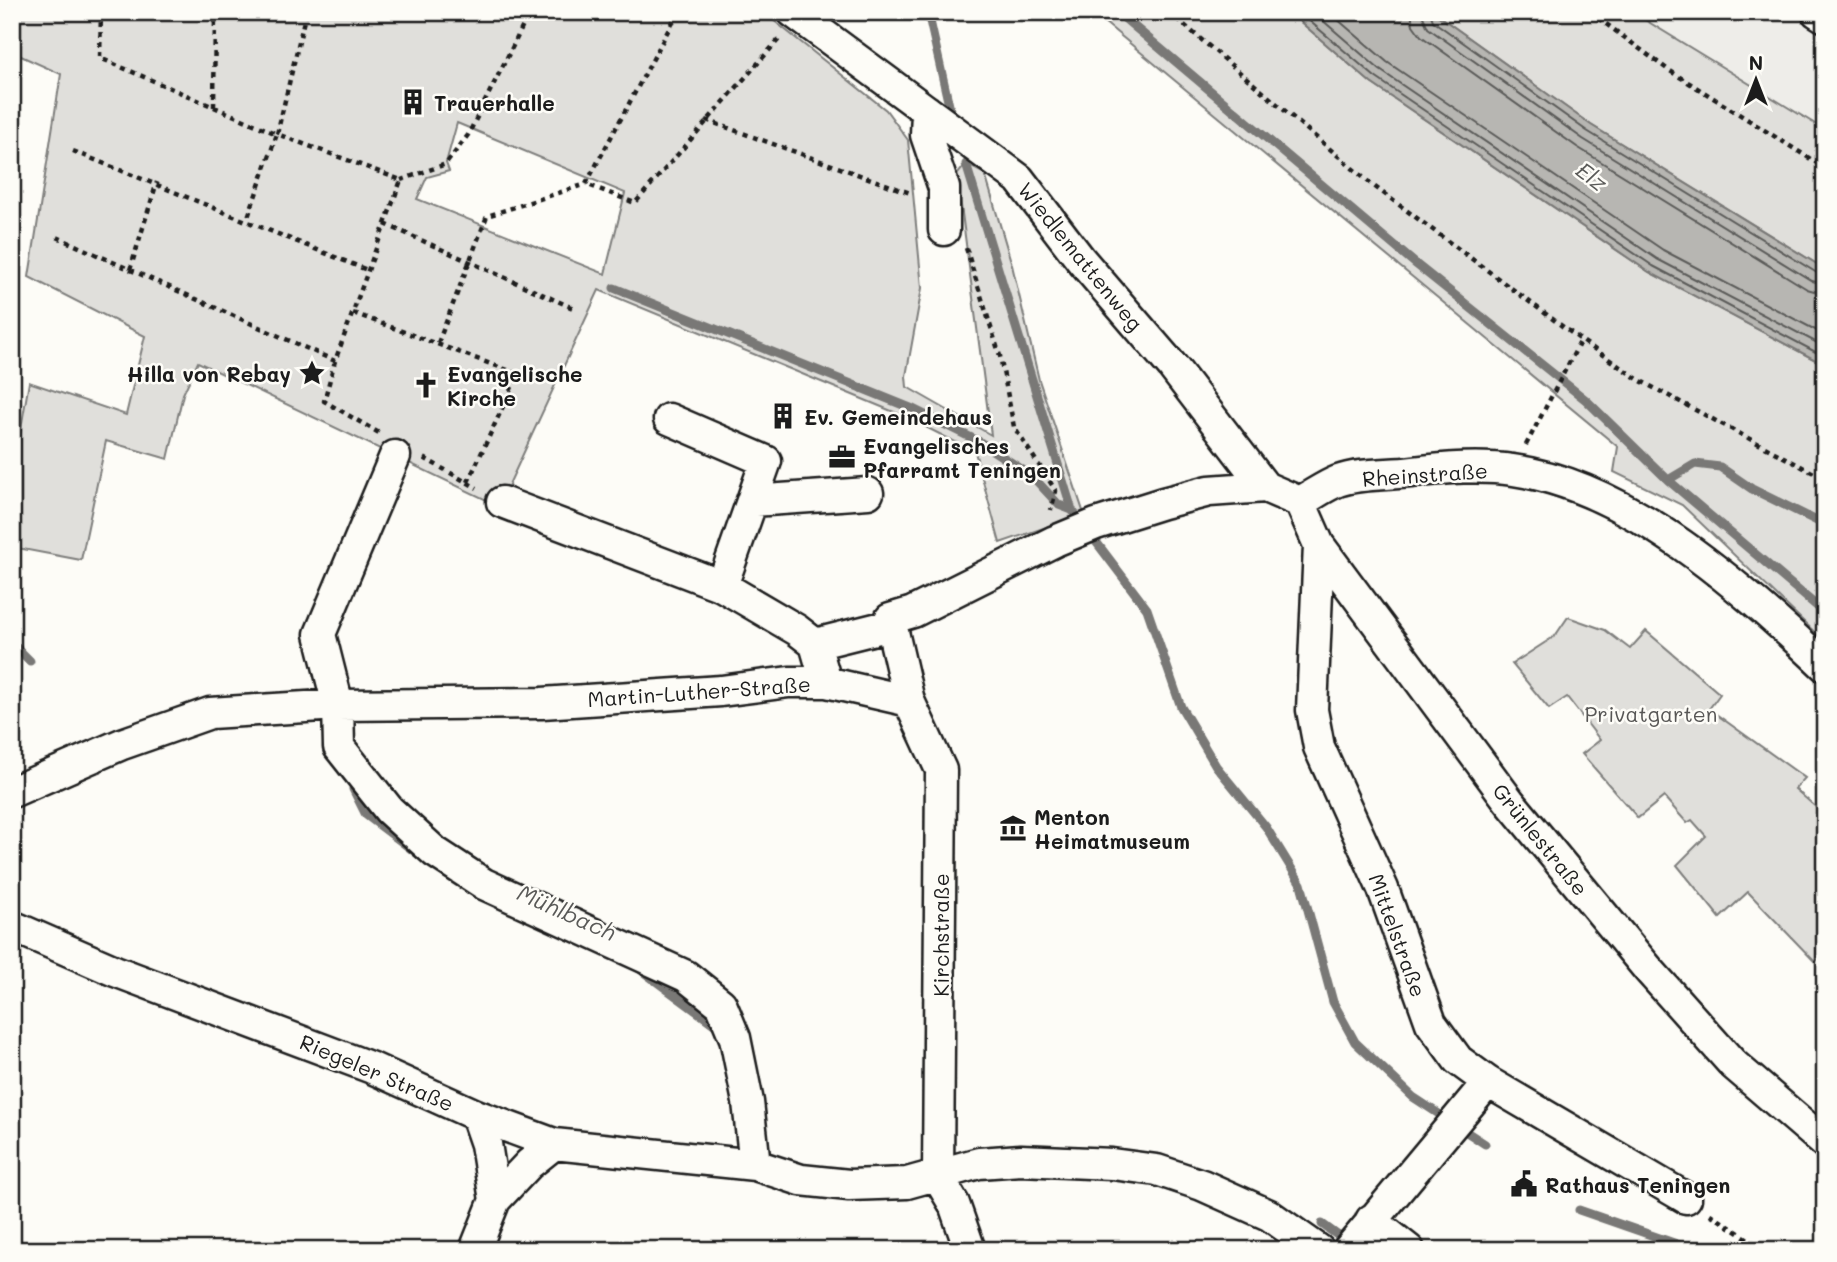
<svg xmlns="http://www.w3.org/2000/svg" width="1837" height="1262" viewBox="0 0 1837 1262" font-family="Mali,sans-serif">
	<style>
		.built { fill: #eeede9 }
		.green { fill: #e0dfdb; stroke: #7e7e7c; stroke-width: 2; fill-rule: evenodd }
		.water { fill: #b7b6b2; stroke: #797876; stroke-width: 2 }
		.lines { fill: none; stroke-linecap: round; stroke-linejoin: round }
		.shore { stroke: #5a5a58; stroke-width: 2 }
		.stream { stroke: #797876; stroke-width: 9 }
		.minor-casing { stroke: #1c1c1c; stroke-width: 35 }
		.path { stroke: #1c1c1c; stroke-width: 4.5; stroke-dasharray: 5 5; stroke-linecap: butt }
		.minor { stroke: #fdfcf7; stroke-width: 30 }
		.labels { text-anchor: middle; dominant-baseline: central; stroke-width: 5; stroke-linejoin: round; paint-order: stroke }
		.poi-label { font-size: 21px; font-weight: bold; fill: #1c1c1c; stroke: #fdfcf7; text-anchor: start }
		.street-label { font-size: 21px; fill: #1c1c1c; stroke: #fdfcf7 }
		.park-label { font-size: 21px; fill: #575655; stroke: #fdfcf7 }
		.water-label { font-size: 23px; font-style: italic; fill: #5a5a58; stroke: #fdfcf7 }
	</style>
	<rect width="100%" height="100%" fill="#fdfcf7"/>
	<filter id="ink" filterUnits="userSpaceOnUse"><feTurbulence type="fractalNoise" baseFrequency=".0143" numOctaves="2"/><feDisplacementMap in="SourceGraphic" scale="14" xChannelSelector="R" yChannelSelector="G"/><feConvolveMatrix kernelMatrix="1 2 1 2 8 2 1 2 1" color-interpolation-filters="sRGB"/></filter>
	<g filter="url(#ink)">
		<path class="built" d="M1632,12H1825V130L1767,95Z"/>
		<path class="green" d="M12,12H763L886,110L908,140L922,288L906,376L907,387L991,435L957,175L966,164L985,174L1012,265L1039,380L1084,514L1000,543L975,452L906,417L599,290L499,506L198,362L183,394L168,459L106,441L81,560L12,547V481L29,382L126,415L145,336L29,277L61,74L12,52ZM457,123L625,193L605,274L417,199L427,177L449,171L446,163Z
			M1092,12H1289L1371,83L1649,272L1825,365V642L1682,505L1614,472L1618,447Z
			M1433,12H1632L1825,130V269L1591,125Z
			M1568,617L1605,630L1630,649L1646,631L1720,694L1709,709L1805,778L1795,789L1825,815V951L1815,962L1748,892L1720,918L1677,865L1706,836L1692,820L1687,823L1664,797L1638,818L1582,754L1600,740L1567,697L1549,709L1512,664L1555,636Z"/>
		<path class="water" d="M1289,12H1433L1591,125L1825,269V365L1649,272L1371,83Z"/>
		<g class="lines">
			<path class="shore" d="M1299,12L1375,77L1653,266L1825,357
				M1313,12L1380,70L1657,259L1825,347
				M1329,12L1387,62L1663,250L1825,335
				M1411,12L1413,25L1421,36L1577,147L1807,289L1825,294
				M1421,12L1428,28L1583,139L1812,281L1825,284
				M1430,12L1433,21L1587,131L1817,273L1825,275"/>
			<path class="stream" d="M928,12L950,110
				M1117,12L1417,265L1586,400L1668,480L1825,613
				M966,164L1072,510L1147,609L1181,707L1216,766L1266,827L1301,884L1333,1002L1355,1042L1413,1097L1485,1144
				M614,288L913,409L980,442L1032,476L1059,505L1072,510
				M1668,480L1695,464L1720,467L1752,489L1825,525
				M12,643L30,661
				M353,789L366,815L423,858
				M638,968L722,1030
				M1579,1210L1694,1250
				M1322,1224L1348,1243"/>
			<g class="minor-casing">
				<path id="minor" d="M793,12L1019,179L1081,260L1173,367L1265,487
					M1817,12L1825,17
					M927,111L926,135L944,188V230
					M669,419L766,461L722,586
					M395,456L320,634L338,705L339,747L389,810L435,852L484,884L686,976L721,1004L735,1038L748,1102L755,1165
					M752,501L868,493
					M502,502L722,586L797,630L815,644L826,682
					M1300,502L1319,545L1509,801L1648,969L1733,1064L1825,1143
					M1319,545L1312,710L1319,747L1383,889L1431,1023L1458,1060L1488,1082L1686,1198
					M815,644L891,625
					M909,701L941,770L938,1177
					M12,792L122,744L210,713L338,705L542,703L721,691L789,682H826L909,701L890,619L913,612L1055,541L1096,524L1163,503L1209,491L1265,487L1300,502C1313,495 1325,486 1338,481C1359,473 1389,475 1412,472C1446,468 1480,465 1513,470C1629,486 1743,588 1825,666
					M12,926L115,971L372,1068L476,1115L554,1144L755,1165L801,1180L849,1185L907,1183L979,1163L1021,1160L1112,1164L1157,1170L1202,1185L1269,1215L1319,1250
					M476,1115L486,1144L495,1200
					M938,1177L954,1204L970,1250
					M1371,1220L1409,1250
					M475,1250L495,1200L529,1164L554,1144
					M1348,1250L1488,1082"/>
			</g>
			<path class="path" d="M101,12L100,58L277,134L247,220
				M306,12L277,134L401,180L335,361L324,401L379,433
				M678,12L586,184L635,203L781,37
				M1169,12L1371,184L1581,340L1639,380L1825,479
				M1590,12L1667,69L1825,168
				M214,107L215,12
				M706,120L913,194
				M73,151L367,270
				M401,180L446,164L468,135L530,12
				M385,224L573,308
				M57,237L335,361
				M966,248L1000,356L1014,427L1056,491L1051,510
				M130,270L157,182
				M353,313L518,374L468,482
				M438,343L487,216L586,184
				M1526,445L1581,340
				M424,458L477,488
				M1820,597L1823,592L1825,594
				M1710,1214L1765,1250"/>
			<use href="#minor" class="minor"/>
		</g>
	</g>
	<defs>
		<g id="building-bare" transform="scale(2.1)"><path d="M-4-6H4V6H1V3H-1V6H-4ZM-2.5-4.3h1.7v1.8h-1.7ZM.8-4.3h1.7v1.8H.8ZM-2.5-1h1.7V.8h-1.7ZM.8-1h1.7V.8H.8Z" fill="#1c1c1c" stroke="#fdfcf7" stroke-width="2.5" paint-order="stroke"/></g>
		<g id="sight-bare" transform="scale(2.1)"><path d="M0-6L1.8-2.2L6-1.7L2.9 1.2L3.7 5.4L0 3.3L-3.7 5.4L-2.9 1.2L-6-1.7L-1.8-2.2Z" fill="#1c1c1c" stroke="#fdfcf7" stroke-width="2.5" paint-order="stroke"/></g>
		<g id="church-bare" transform="scale(2.1)"><path d="M-1.2-6h2.4v3.5h3.3v2.4h-3.3V6h-2.4V-.1h-3.3v-2.4h3.3Z" fill="#1c1c1c" stroke="#fdfcf7" stroke-width="2.5" paint-order="stroke"/></g>
		<g id="office-bare" transform="scale(2.1)"><path d="M-6-3h4V-5.5h4V-3h4V5H-6ZM-1-4.5V-3h2v-1.5ZM-6 0V1H6V0Z" fill="#1c1c1c" stroke="#fdfcf7" stroke-width="2.5" paint-order="stroke"/></g>
		<g id="museum-bare" transform="scale(2.1)"><path d="M0-6L6-3V-2H-6V-3ZM-5-1h2V3h-2ZM-1-1h2V3h-2ZM3-1h2V3H3ZM-6 4H6V6H-6Z" fill="#1c1c1c" stroke="#fdfcf7" stroke-width="2.5" paint-order="stroke"/></g>
		<g id="civic-bare" transform="scale(2.1)"><path d="M-.6-6.5H3V-4.5H.6V-3L4-1V1h2V6H-6V1h2V-1L-.6-3ZM-1.2 2.5V6h2.4V2.5Z" fill="#1c1c1c" stroke="#fdfcf7" stroke-width="2.5" paint-order="stroke"/></g>
	</defs>
	<g fill-rule="evenodd">
		<use href="#building-bare" x="413" y="102"/>
		<use href="#sight-bare" x="312" y="373"/>
		<use href="#church-bare" x="426" y="385"/>
		<use href="#building-bare" x="783" y="416"/>
		<use href="#office-bare" x="842" y="457"/>
		<use href="#museum-bare" x="1013" y="828"/>
		<use href="#civic-bare" x="1524" y="1184"/>
	</g>
	<g class="labels">
		<g class="poi-label">
			<text x="434" y="102">Trauerhalle</text>
			<text x="291" y="373" text-anchor="end">Hilla von Rebay</text>
			<text x="447" y="373">Evangelische<tspan x="447" dy="24">Kirche</tspan></text>
			<text x="804" y="416">Ev. Gemeindehaus</text>
			<text x="863" y="445">Evangelisches<tspan x="863" dy="24">Pfarramt Teningen</tspan></text>
			<text x="1034" y="816">Menton<tspan x="1034" dy="24">Heimatmuseum</tspan></text>
			<text x="1545" y="1184">Rathaus Teningen</text>
		</g>
		<g class="street-label">
			<text transform="translate(1081 256) rotate(51)">Wiedlemattenweg</text>
			<text transform="translate(1425 474) rotate(-4)">Rheinstraße</text>
			<text transform="translate(699 691) rotate(-4)">Martin-Luther-Straße</text>
			<text transform="translate(1541 839) rotate(51)">Grünlestraße</text>
			<text transform="translate(940 935) rotate(-90)">Kirchstraße</text>
			<text transform="translate(1398 935) rotate(70)">Mittelstraße</text>
			<text transform="translate(377 1072) rotate(23)">Riegeler Straße</text>
		</g>
		<g class="park-label">
			<text x="1651" y="713">Privatgarten</text>
		</g>
		<g class="water-label">
			<text transform="translate(1592 176) rotate(37)">Elz</text>
			<text transform="translate(567 912) rotate(24)">Mühlbach</text>
		</g>
	</g>
	<rect width="1837" height="1262" fill="none" stroke="#fdfcf7" stroke-width="42"/>
	<rect x="21" y="21" width="1795" height="1220" fill="none" stroke="#1c1c1c" stroke-width="2.5" filter="url(#ink)"/>
	<g transform="translate(1756 80)" stroke="#fdfcf7" stroke-width="5" paint-order="stroke">
	<path d="M0-5L12 26L0 18L-12 26Z" fill="#1c1c1c"/>
	<text y="-10" font-size="19" font-weight="bold" text-anchor="middle" fill="#1c1c1c">N</text>
	</g>
</svg>
